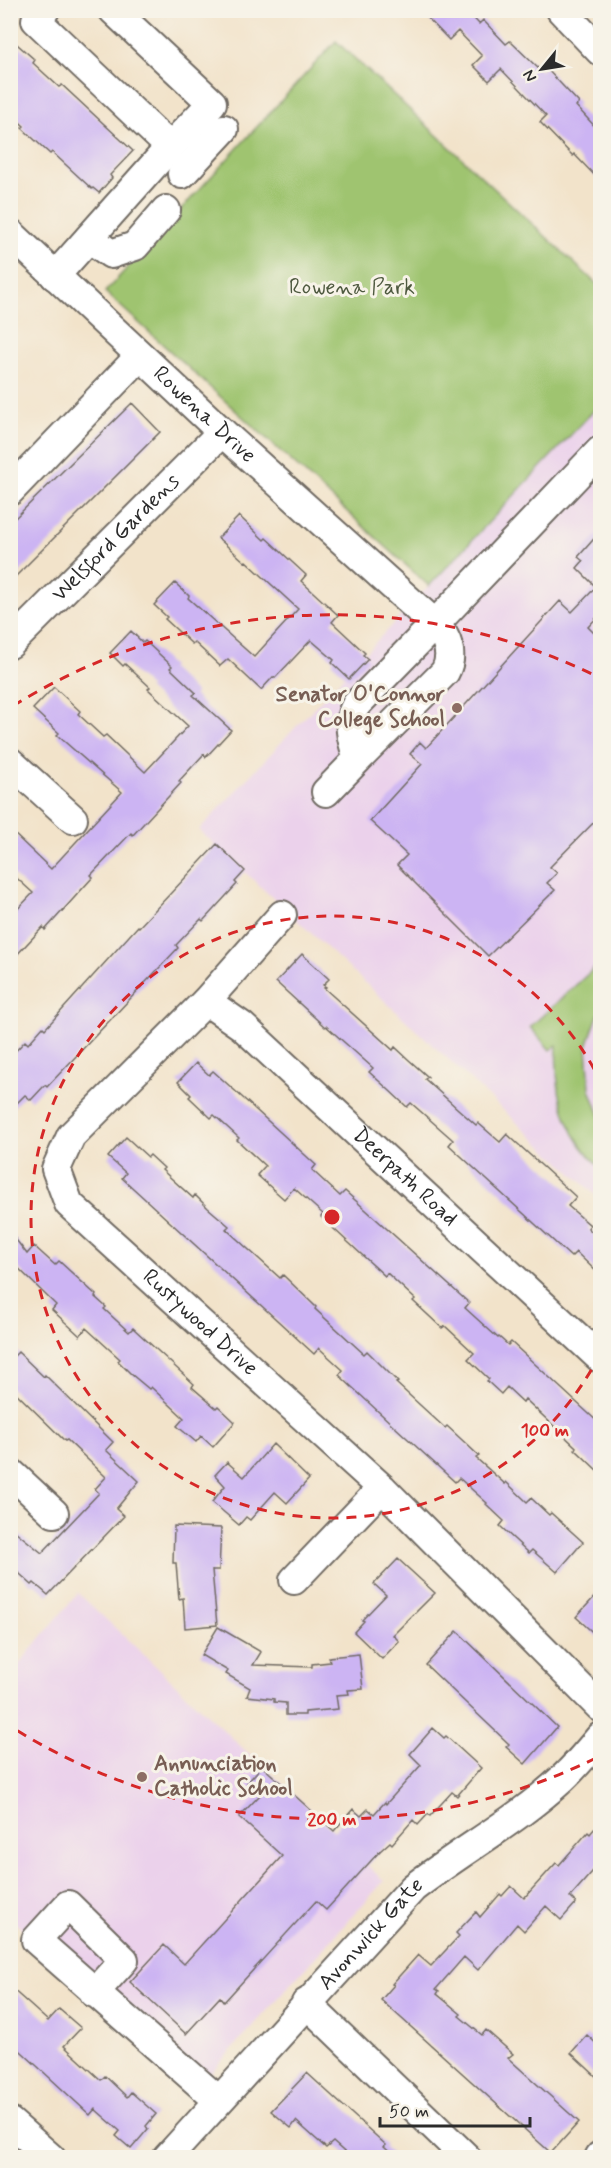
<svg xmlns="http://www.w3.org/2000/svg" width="611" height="2168" viewBox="0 0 611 2168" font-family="Mynerve,sans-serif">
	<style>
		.built { fill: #ebd1eb }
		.green { fill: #9fc46f; stroke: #65784d; stroke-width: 1.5 }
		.building { fill: #ccb4f3 }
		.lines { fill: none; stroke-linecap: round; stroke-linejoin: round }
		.minor-casing { stroke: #716b63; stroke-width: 32 }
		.minor { stroke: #fff; stroke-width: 28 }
		.ring { fill: none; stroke: #d62828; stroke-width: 3; stroke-dasharray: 10 8 }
		.education-dot { fill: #8d6e63; stroke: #f7f3e8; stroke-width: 2 }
		.labels { text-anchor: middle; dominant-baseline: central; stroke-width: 6; stroke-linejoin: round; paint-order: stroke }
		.park-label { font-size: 22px; fill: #4e593f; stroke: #f7f3e8 }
		.street-label { font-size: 22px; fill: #2b2b2b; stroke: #f7f3e8 }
		.education-label { font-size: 22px; font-weight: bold; fill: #785e54; stroke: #f7f3e8; text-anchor: end }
		.centre { fill: #d62828; stroke: #f7f3e8; stroke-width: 3 }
		.ring-label { font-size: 18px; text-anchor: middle; font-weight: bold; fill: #d62828; stroke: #f7f3e8; stroke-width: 6; stroke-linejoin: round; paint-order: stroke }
	</style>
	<rect width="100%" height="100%" fill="#f7f3e8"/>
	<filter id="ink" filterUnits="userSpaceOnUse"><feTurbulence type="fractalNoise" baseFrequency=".0167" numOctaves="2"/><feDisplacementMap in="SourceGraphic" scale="12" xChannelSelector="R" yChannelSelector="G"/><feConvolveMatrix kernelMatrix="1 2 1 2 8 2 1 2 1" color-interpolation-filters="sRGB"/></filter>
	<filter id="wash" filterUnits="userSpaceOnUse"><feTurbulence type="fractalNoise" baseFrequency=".008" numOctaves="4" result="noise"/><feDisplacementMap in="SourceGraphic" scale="24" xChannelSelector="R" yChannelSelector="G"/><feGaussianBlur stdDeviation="1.35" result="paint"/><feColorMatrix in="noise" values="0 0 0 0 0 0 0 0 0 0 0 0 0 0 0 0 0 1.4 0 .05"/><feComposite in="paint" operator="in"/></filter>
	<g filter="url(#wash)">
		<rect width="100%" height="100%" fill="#f2e3ca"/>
		<path class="built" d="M600,404V1199L199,830Z
			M78,1593L384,1881L197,2088L11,1919V1674Z"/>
		<path class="green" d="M336,41L600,287V404L429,586L105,292Z
			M600,963V1010L587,1046L590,1089L600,1116V1167C565,1135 554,1091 557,1045L550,1050L530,1027Z"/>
		<g id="blocks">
			<path class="building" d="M420,10H466L479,24L483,20L506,44L510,41L541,71L545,67L579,103L576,106L600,132V181L574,154L573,156L540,122L546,116L501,69L489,81L473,65L482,56L458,31L449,40Z
				M10,38L35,60L33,63L59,87L62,85L133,151L110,175L112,178L99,193L93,188L92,189L52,152L50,154L22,128L24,126L10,113Z
				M132,403L160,432L10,582V523Z
				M239,516L264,540L266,538L306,575L301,581L338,615L332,622L365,653L363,655L368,659L349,679L332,663L334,660L311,640L275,678L273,677L261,690L228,659L220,666L194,642L192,644L165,619L167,617L154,605L175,583L189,596L188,598L254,657L298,609L246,561L245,562L218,538Z
				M600,532V614L588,627L600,639V816L550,867L557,873L547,883L555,890L488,956L397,865L407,855L370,821L422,764L410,754L420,742L426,748L560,601L572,612L596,587L577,568L583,561L578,557Z
				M131,631L143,643L145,641L172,666L170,668L196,693L193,695L231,730L206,757L204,754L179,781L181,783L133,835L131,833L91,875L93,877L45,930L43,927L10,962V917L33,893L10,872V830L51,869L122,792L57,735L59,733L33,709L54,687L80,711L78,714L103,737L106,735L145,772L188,726L148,689L150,687L125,664L123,666L110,653Z
				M217,844L245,871L235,882L237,884L203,921L201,919L176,945L178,948L47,1087L45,1085L31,1100L25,1095L10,1110V1057L25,1041L28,1044L43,1027L45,1029L138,926L139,927Z
				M302,954L329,979L323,985L326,987L324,988L393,1050L395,1047L409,1060L428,1077L425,1079L458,1109L476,1125L478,1123L500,1142L507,1134L576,1197L568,1206L590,1225L588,1228L600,1240V1275L576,1252L571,1257L449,1145L453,1140L411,1103L407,1107L389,1090L369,1072L373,1068L326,1026L325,1027L276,982Z
				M196,1063L209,1075L213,1071L243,1098L316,1165L312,1170L340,1196L345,1191L469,1303L465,1308L498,1338L499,1337L508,1345L511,1342L600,1424V1473L575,1449L576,1447L525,1399L523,1402L507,1387L501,1394L487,1381L489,1379L468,1359L474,1353L445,1326L442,1328L413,1301L415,1299L387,1273L385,1276L349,1243L321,1217L323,1214L294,1188L284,1199L257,1175L265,1166L237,1140L239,1138L214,1115L211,1118L189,1097L191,1095L178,1082Z
				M126,1137L148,1157L150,1155L164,1168L162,1170L193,1198L195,1195L208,1208L229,1226L226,1229L280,1278L283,1275L316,1307L315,1309L364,1354L367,1351L398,1382L396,1383L445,1428L447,1426L461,1439L479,1456L476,1458L505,1484L506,1482L527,1502L531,1498L549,1515L551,1513L583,1542L557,1572L532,1550L529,1553L500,1526L504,1521L486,1504L487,1503L459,1478L455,1482L395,1427L339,1375L343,1370L319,1348L314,1354L122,1178L126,1173L108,1157Z
				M10,1232L27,1254L34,1246L55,1265L59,1261L96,1295L95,1297L106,1307L104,1309L129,1332L133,1328L194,1384L192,1387L216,1408L218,1406L235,1422L213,1447L201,1436L196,1442L177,1426L184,1418L151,1387L149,1389L131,1374L118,1361L120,1359L86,1328L80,1336L52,1310L56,1305L10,1260Z
				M18,1352L44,1377L45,1375L113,1442L106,1450L139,1481L116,1509L124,1516L48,1595L34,1583L32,1585L10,1565V1527L42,1553L99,1493L95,1489L106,1477L67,1440L65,1441L10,1387V1360Z
				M273,1444L309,1479L287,1503L275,1492L250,1520L246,1517L239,1525L212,1502L225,1486L215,1475L227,1462L244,1477Z
				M174,1526L221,1528L219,1570H212L217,1625L185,1628L183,1598L179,1599L176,1563H173Z
				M398,1559L435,1593L393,1635L399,1641L382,1659L354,1632L364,1621L362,1620L386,1595L374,1584Z
				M600,1591V1639L576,1617Z
				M218,1627L261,1652L253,1665L312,1667V1664L330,1662L329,1657L359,1654L363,1689L348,1690L349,1694L336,1695L338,1709L305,1712V1715H286V1703L274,1702V1699L247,1696L250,1688L226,1674L228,1671L201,1655Z
				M457,1631L557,1727L525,1764L506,1747L509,1744L426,1665Z
				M433,1728L444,1738L446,1736L481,1768L457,1796L452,1792L430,1816L428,1814L418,1825L413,1820L392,1844L390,1842L380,1851L326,1910L316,1901L224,2002L220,1997L186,2034L130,1982L164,1945L184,1964L282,1856L239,1817L260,1795L247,1783L262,1766L334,1831L353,1809L361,1816L368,1809L374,1814L385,1802L386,1804L421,1765L410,1754Z
				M600,1822V1863L570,1897L576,1903L561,1920L546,1906L524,1931L517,1924L478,1970L464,1957L436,1989L439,1991L437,1994L461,2014L459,2016L482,2035L486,2030L513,2054L508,2058L579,2122L551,2153L381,2000L394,1985L392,1984L418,1955L431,1966L459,1936L456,1933L476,1912L480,1917L500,1894L502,1896L511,1886L524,1898L556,1863L559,1865L588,1832L590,1834Z
				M10,1987L48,2021L59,2009L81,2028L64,2046L101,2080L105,2076L127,2097L131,2092L156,2114L146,2126L148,2129L131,2149L116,2136L120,2131L95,2109L90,2115L10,2041Z
				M587,2035L600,2047V2080L571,2053Z
				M307,2073L386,2145L384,2147L395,2157H350L333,2142L326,2148L296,2121L291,2128L271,2111Z"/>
		</g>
	</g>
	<g filter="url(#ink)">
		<use href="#blocks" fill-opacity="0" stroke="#716b63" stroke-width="1.5"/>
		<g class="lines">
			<g class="minor-casing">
				<g id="minor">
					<path d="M45,10L36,20L170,147L212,103L113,10"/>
					<path d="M561,10L600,51"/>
					<path d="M182,174L224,129"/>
					<path id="s1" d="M10,233L222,432L435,624L600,451"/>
					<path d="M89,238L111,254L135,246L166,210"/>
					<path d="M55,276L170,147"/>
					<path d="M10,491L140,356"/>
					<path id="s2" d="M10,644L222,432"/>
					<path d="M10,762L73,819"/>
					<path d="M326,792L358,759C352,740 346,723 356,705L435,624C448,638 454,655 445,672L358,759"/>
					<path id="s3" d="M282,915L206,1001L71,1136L56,1169L69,1204L382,1488L600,1707"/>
					<path id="s4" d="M206,1001L242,1026L600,1358"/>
					<path d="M10,1472L54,1513"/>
					<path d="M294,1580L382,1488"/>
					<path d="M94,1993L124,1960L68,1905L36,1940L218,2100"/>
					<path d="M306,2003L467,2158"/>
					<path d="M10,2122L51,2158"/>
					<path id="s5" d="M167,2158L413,1888C462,1850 518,1820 563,1778C576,1766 588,1751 600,1737"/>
					<path d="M599,2158L600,2156"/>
				</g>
			</g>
			<use href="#minor" class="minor"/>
		</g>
	</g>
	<g class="ring">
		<path d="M600 1354A301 301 0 1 1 600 1080"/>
		<path d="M596 1758A602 602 0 0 1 13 1728M13 706A602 602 0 0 1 596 676"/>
	</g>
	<g class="education-dot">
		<circle cx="457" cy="708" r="6"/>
		<circle cx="142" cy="1777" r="6"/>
	</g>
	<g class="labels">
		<g class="park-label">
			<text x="352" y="288">Rowena Park</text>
		</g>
		<g class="street-label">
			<text stroke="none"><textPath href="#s1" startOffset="266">Rowena Drive</textPath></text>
			<text stroke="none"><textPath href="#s2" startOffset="150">Welsford Gardens</textPath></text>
			<text stroke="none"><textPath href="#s4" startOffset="266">Deerpath Road</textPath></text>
			<text stroke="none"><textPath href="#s3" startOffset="556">Rustywood Drive</textPath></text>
			<text stroke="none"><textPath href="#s5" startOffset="303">Avonwick Gate</textPath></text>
		</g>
		<g class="education-label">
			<text x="445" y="695">Senator O'Connor<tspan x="445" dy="25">College School</tspan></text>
			<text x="154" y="1764" text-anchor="start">Annunciation<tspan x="154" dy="25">Catholic School</tspan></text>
		</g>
	</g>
	<circle cx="332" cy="1217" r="9" class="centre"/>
	<g class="ring-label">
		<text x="545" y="1436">100 m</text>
		<text x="332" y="1825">200 m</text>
	</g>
	<rect width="611" height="2168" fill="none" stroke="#f7f3e8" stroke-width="36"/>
	<g transform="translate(542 69) rotate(240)" stroke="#f7f3e8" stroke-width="4.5" paint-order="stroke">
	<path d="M0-4.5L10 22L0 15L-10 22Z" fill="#2b2b2b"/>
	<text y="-9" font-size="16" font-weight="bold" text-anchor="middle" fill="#2b2b2b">N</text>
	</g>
	<path d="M380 2117v9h150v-9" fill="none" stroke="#2b2b2b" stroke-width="3"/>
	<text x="389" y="2117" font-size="18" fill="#2b2b2b" stroke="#f7f3e8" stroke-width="4.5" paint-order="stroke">50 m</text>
</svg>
